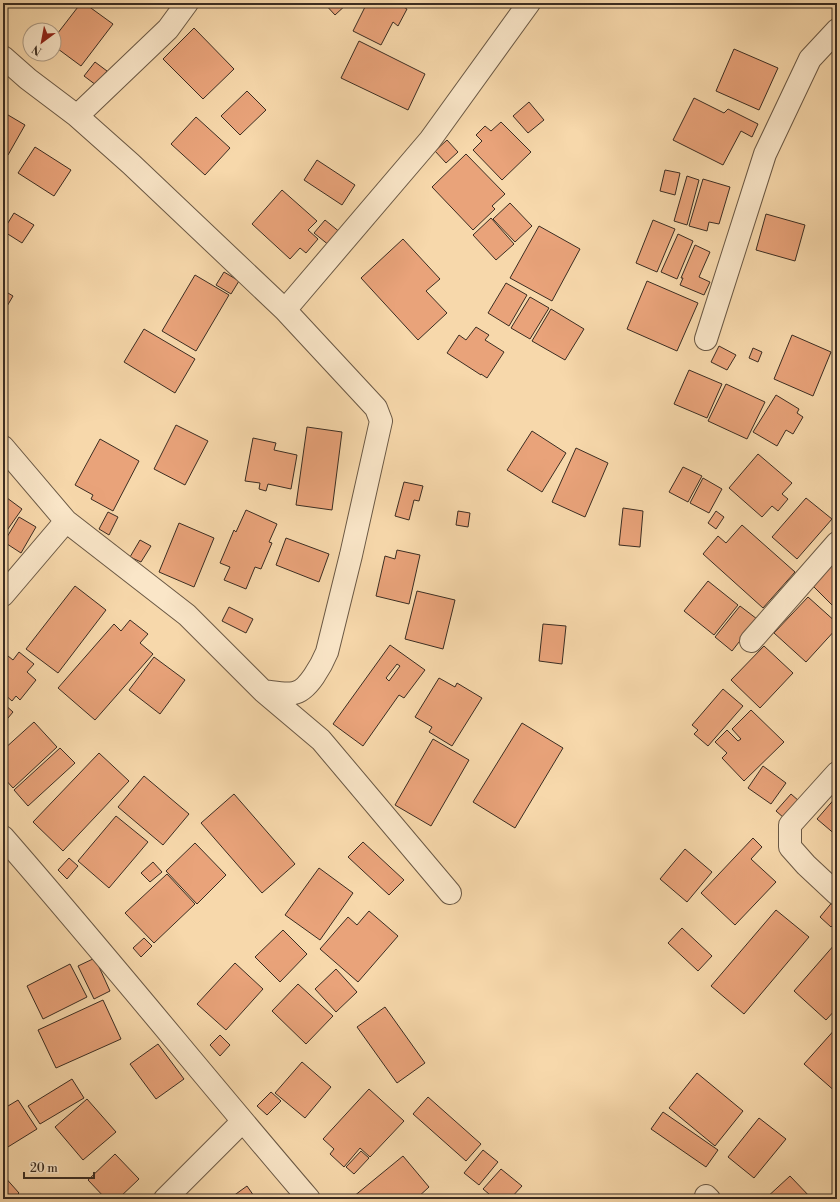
<svg xmlns="http://www.w3.org/2000/svg" width="840" height="1202" viewBox="0 0 840 1202" font-family="'Libre Bodoni',serif">
	<style>
		.building { fill: #e9a37a; stroke: #3b2d22; fill-rule: evenodd }
		.lines { fill: none; stroke-linecap: round; stroke-linejoin: round }
		.minor-casing { stroke: #6a5844; stroke-width: 24 }
		.minor { stroke: #fae6c8; stroke-width: 22 }
	</style>
	<rect width="100%" height="100%" fill="#f7d8ab"/>
	<filter id="stains"><feTurbulence type="fractalNoise" baseFrequency=".005" numOctaves="4"/><feColorMatrix values="0 0 0 0 .2 0 0 0 0 .09 0 0 0 0 .02 0 0 0 .5 -.17"/></filter>
	<radialGradient id="worn" r=".72"><stop offset=".6" stop-color="#630" stop-opacity="0"/><stop offset="1" stop-color="#630" stop-opacity=".3"/></radialGradient>
	<path class="building" d="M3,3H11L6,11L3,9Z
		M81,3H84L113,24L81,66L54,46V38Z
		M324,3H348L335,15Z
		M367,3H396L407,9L398,26L393,22L381,45L353,31Z
		M194,28L234,69L203,99L163,59Z
		M359,41L425,74L408,110L341,78Z
		M734,49L778,68L759,110L716,91Z
		M95,62L107,71L96,85L84,76Z
		M247,91L266,110L240,135L221,116Z
		M694,98L724,113L728,109L758,124L752,137L741,131L723,165L673,140Z
		M529,102L544,120L528,133L513,116Z
		M3,112L25,125L8,155L3,152Z
		M196,117L230,148L205,175L171,144Z
		M501,122L531,152L502,180L473,150L482,141L476,135L485,126L491,131Z
		M447,140L458,152L446,163L435,151Z
		M35,147L71,170L54,196L18,173Z
		M466,154L505,194L492,206L495,209L473,230L432,187Z
		M317,160L355,185L342,205L304,180Z
		M665,170L680,173L675,195L660,191Z
		M687,176L699,180L687,225L674,221Z
		M703,179L730,187L719,224L709,222L707,231L689,226Z
		M282,190L317,221L308,230L318,239L306,253L300,248L290,259L252,224Z
		M510,203L532,226L515,242L493,219Z
		M14,213L34,225L22,243L3,231Z
		M766,214L805,225L795,261L756,250Z
		M491,218L514,244L496,260L473,235Z
		M325,220L341,233L330,246L314,233Z
		M653,220L675,229L657,272L636,263Z
		M539,226L580,249L552,301L510,278Z
		M678,234L693,241L677,279L661,272Z
		M403,239L440,279L426,291L447,313L418,340L361,278Z
		M695,245L710,252L699,277L710,282L704,295L680,285L683,278H681Z
		M224,272L239,281L231,294L216,285Z
		M195,275L229,295L196,351L162,331Z
		M647,281L698,303L677,351L627,329Z
		M506,283L527,295L509,326L488,313Z
		M3,290L13,296L3,313Z
		M530,297L549,308L530,339L511,328Z
		M551,309L584,329L565,360L532,341Z
		M476,327L489,335L485,340L504,352L487,378L481,374V375L447,353L459,335L466,340Z
		M144,329L195,359L175,393L124,362Z
		M792,335L831,352L813,396L774,379Z
		M719,346L736,355L727,370L711,362Z
		M753,348L762,352L758,362L749,358Z
		M689,370L722,384L707,418L674,404Z
		M726,384L765,402L747,439L708,421Z
		M776,395L799,409L797,413L803,417L793,434L786,430L777,446L753,432Z
		M176,425L208,441L185,485L154,469Z
		M307,427L342,432L332,510L296,505Z
		M532,431L566,453L542,492L507,470Z
		M253,438L276,443L274,450L297,455L291,489L268,484L266,491L259,489L260,483L245,481Z
		M100,439L139,461L113,511L91,499L93,495L75,485Z
		M576,448L608,463L585,517L552,502Z
		M758,454L792,483L782,494L788,499L778,511L772,506L762,517L729,488Z
		M683,467L702,476L688,502L669,492Z
		M703,478L722,489L709,513L690,503Z
		M404,482L423,486L419,501L414,500L409,520L395,516Z
		M3,495L22,509L3,536Z
		M806,498L832,519L797,559L772,537Z
		M623,508L643,511L640,547L619,545Z
		M246,510L277,524L269,542L272,543L261,569L255,567L246,589L224,580L230,567L220,563L234,530L236,532Z
		M458,511L470,513L468,527L456,525Z
		M716,511L724,517L716,529L708,523Z
		M108,512L118,517L109,535L99,529Z
		M19,517L36,527L21,553L4,542Z
		M179,523L214,538L194,587L159,572Z
		M742,525L795,572L763,608L703,554L718,536L726,543Z
		M286,538L329,554L319,582L276,565Z
		M140,540L151,546L141,562L130,557Z
		M397,550L420,555L409,604L376,596L385,556L395,559Z
		M837,560V610L812,585Z
		M708,581L738,605L714,635L684,611Z
		M75,586L106,610L58,673L26,649Z
		M417,591L455,600L443,649L405,639Z
		M808,597L837,623V628L806,662L774,633Z
		M740,606L757,619L732,651L715,637Z
		M229,607L253,619L246,633L222,621Z
		M130,620L148,634L140,643L153,654L95,720L58,688L114,624L121,631Z
		M543,624L566,626L562,664L539,661Z
		M390,645L425,670L404,698L399,695L363,746L333,724ZM397,664L400,666L389,681L386,678Z
		M764,646L793,673L760,708L731,680Z
		M19,652L34,664L27,672L36,680L20,700L16,696L12,701L3,693V662L8,656L13,660Z
		M154,657L185,680L160,714L129,690Z
		M439,678L455,687L457,683L482,698L452,746L429,732L432,727L415,717Z
		M723,689L743,706L708,746L694,734L698,730L692,725Z
		M3,703L13,712L3,724Z
		M751,710L784,742L744,781L722,758L727,753L715,742L727,730L738,741L741,739L732,729Z
		M34,722L57,747L13,788L3,777V750Z
		M522,723L563,748L515,828L473,802Z
		M433,739L469,760L431,826L395,805Z
		M60,748L75,763L28,806L14,790Z
		M99,753L129,781L63,851L33,822Z
		M763,766L786,783L771,804L748,788Z
		M144,776L189,814L163,845L118,807Z
		M234,794L295,864L262,893L201,823Z
		M791,794L799,801L784,818L776,811Z
		M837,796V836L817,819Z
		M116,816L148,842L109,888L78,861Z
		M753,838L762,847L751,859L776,882L735,925L701,893Z
		M363,842L404,880L389,895L348,857Z
		M195,843L226,875L197,904L166,871Z
		M685,849L712,872L687,902L660,879Z
		M69,858L78,866L67,879L58,870Z
		M153,862L162,872L150,882L141,873Z
		M319,868L353,893L320,940L285,915Z
		M167,874L195,904L154,943L125,913Z
		M834,900L837,903V921L831,927L820,917Z
		M776,910L809,937L744,1014L711,986Z
		M369,911L398,936L358,982L320,949L348,917L357,925Z
		M682,928L712,956L698,971L668,943Z
		M283,930L307,954L280,982L255,957Z
		M144,938L152,946L141,957L133,948Z
		M835,944L837,946V1008L826,1020L794,991Z
		M95,958L110,991L94,999L78,966Z
		M235,963L263,989L226,1030L197,1004Z
		M70,964L87,997L43,1019L27,986Z
		M336,969L357,992L336,1012L315,989Z
		M298,984L333,1016L306,1044L272,1011Z
		M103,1000L121,1039L56,1068L38,1030Z
		M385,1007L425,1063L397,1083L357,1027Z
		M837,1027V1093L804,1064Z
		M220,1035L230,1045L220,1056L210,1045Z
		M158,1044L184,1079L156,1099L130,1064Z
		M302,1062L331,1087L305,1118L275,1093Z
		M697,1073L743,1111L715,1146L669,1108Z
		M72,1079L84,1098L40,1124L28,1106Z
		M369,1089L404,1121L370,1157L360,1148L344,1167L330,1154L334,1149L323,1139Z
		M271,1092L281,1101L267,1115L257,1106Z
		M428,1097L481,1144L466,1161L413,1114Z
		M87,1099L116,1132L83,1160L55,1127Z
		M18,1100L37,1129L3,1150V1109Z
		M663,1112L718,1150L706,1167L651,1129Z
		M759,1118L786,1139L754,1178L728,1157Z
		M483,1150L498,1162L479,1185L464,1173Z
		M361,1151L369,1158L354,1174L346,1167Z
		M115,1154L139,1179L118,1199H106L88,1180Z
		M403,1156L429,1187L416,1199H355L353,1197Z
		M501,1169L522,1186L510,1199H495L483,1189Z
		M3,1175L19,1193L13,1199H3Z
		M790,1176L812,1199H765Z
		M247,1186L256,1199H229Z"/>
	<g class="lines">
		<g class="minor-casing">
			<path id="minor" d="M3,57L28,79L77,116L131,164L285,310L376,408L381,421L351,555L327,652C322,664 308,691 294,693C285,695 273,692 263,691
				M77,116L168,29L187,3
				M285,310L430,140L529,3
				M706,339L765,154L810,59L837,30
				M3,447L66,521L187,615L263,691L321,740L450,893
				M3,595L66,521
				M751,641L837,543
				M837,773L790,825V847L806,865L837,894
				M3,837C107,956 206,1079 309,1199
				M706,1196L709,1199
				M165,1199L242,1122"/>
		</g>
		<use href="#minor" class="minor"/>
	</g>
	<rect width="840" height="1202" fill="none" stroke="#f7d8ab" stroke-width="16"/>
	<rect x="4" y="4" width="832" height="1194" fill="none" stroke="#3b2d22" stroke-width="2"/>
	<rect x="8" y="8" width="824" height="1186" fill="none" stroke="#3b2d22"/>
	<g transform="translate(42 42) rotate(212)"><circle r="19" fill="#fae6c8" stroke="#ae9c86"/>
	<path d="M0-3L7 15L0 10L-7 15Z" fill="#8f2418"/>
	<text y="-6" font-size="11" font-weight="bold" text-anchor="middle" fill="#3b2d22">N</text>
	</g>
	<path d="M24 1172v6h70v-6" fill="none" stroke="#3b2d22" stroke-width="2"/>
	<text x="30" y="1172" font-size="12" fill="#3b2d22" stroke="#fae6c8" stroke-width="3" paint-order="stroke">20 m</text>
	<rect width="100%" height="100%" filter="url(#stains)"/>
	<rect width="100%" height="100%" fill="url(#worn)"/>
</svg>
